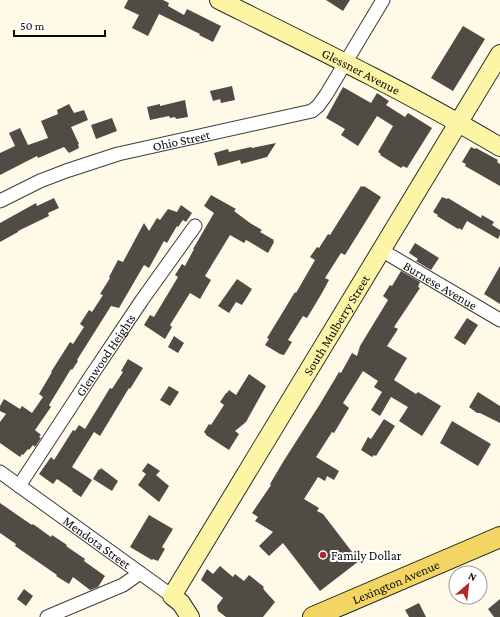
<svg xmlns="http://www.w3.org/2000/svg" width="500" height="617" viewBox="0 0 500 617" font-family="'Crimson Pro',serif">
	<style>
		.building { fill: #514b46 }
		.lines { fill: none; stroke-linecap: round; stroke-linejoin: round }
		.street-casing { stroke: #3c3c3c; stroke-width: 15 }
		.secondary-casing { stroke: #2b2b2b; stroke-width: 20 }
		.primary-casing { stroke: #1a1a1a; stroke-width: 22 }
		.street { stroke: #fff; stroke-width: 13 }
		.secondary { stroke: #fbf5a5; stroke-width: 18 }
		.primary { stroke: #f2d563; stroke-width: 20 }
		.poi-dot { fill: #b12a2b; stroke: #fff; stroke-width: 1.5 }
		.labels { text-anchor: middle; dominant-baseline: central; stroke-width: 4; stroke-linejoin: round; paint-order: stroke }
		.street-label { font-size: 13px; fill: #090909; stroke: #fff }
		.poi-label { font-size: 13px; fill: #090909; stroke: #fff; text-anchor: start }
	</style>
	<rect width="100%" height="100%" fill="#fefae7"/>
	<path class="building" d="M128,0H163L169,3L168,6L184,15L187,9L221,26L213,42L199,35L200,34L159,14L148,36L132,28L139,15L124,8Z
		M326,0H350L343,11Z
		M463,26L485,39L453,91L431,78Z
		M232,86L235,100L221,103L220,99L213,101L210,91Z
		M343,87L371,103L377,93L389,101L386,105L405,117L408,113L432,128L407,168L403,166L401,168L380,155L381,154L378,152L393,126L377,116L358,146L341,135L345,129L326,118Z
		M185,100L188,117L176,119L175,117L170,118L169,116L150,120L147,107L160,104V106Z
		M69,104L74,113L84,110L88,120L71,127L79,144H78L79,148L69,153L64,147L38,158L37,156L0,175V153L15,146L9,133L20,128L28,145L48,138L41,121L58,114L57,110Z
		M112,118L117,131L96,139L91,125Z
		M276,143L267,157L241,164L240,160L218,166L214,153L228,149L229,152L251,147L252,148Z
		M471,147L475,149L476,148L498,160L497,162L500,164V186L465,166L466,164L462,162Z
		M361,186L363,187L364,186L381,197L345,255L341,253L325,278L329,280L322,293L307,318L303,316L288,340L292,342L284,355L280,354L265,345L269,339L267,338L295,292L296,293L315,260L310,257L317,247L319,248L328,234L330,235Z
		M211,195L236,209L234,211L250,223L262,230L260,232L274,240L273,241L274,242L268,253L248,241L246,240L244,243L230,235L205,276L211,280L200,299L190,293L170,325L172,327L165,339L144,325L150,315L154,317L178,277L175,275L182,264L185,266L194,249H193L214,213L204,206Z
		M442,197L447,199L448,198L481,218L482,215L494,222L492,225L500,230V235L498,239L467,221L462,230L459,228L458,229L437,216L438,215L433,212Z
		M54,198L59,208L48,213L49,216L18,231V232L0,242V223L36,203L37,206Z
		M181,205L192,213L186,222L183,220L178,227L177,226L167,243L164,241L149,268L144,265L119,308L111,306L77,360L78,361L72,370L71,369L49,405L51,407L35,430L41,435L39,437L41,438L35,447L33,445L29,450L28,449L23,455L22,454L20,457L0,443V422L6,414L0,411V406L4,399L20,409L22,406L32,413L43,397L39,394L52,372H51L70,342L73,344L84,327L80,324L89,310L92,312L103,295L100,294L110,278L109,277L118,260L123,262L144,223L149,231L157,218L160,220L168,209L177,212Z
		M415,243L439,258L431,270L416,261L418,259L409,253Z
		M500,266V304L484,294Z
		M401,271L420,282L418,287L420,288L394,327L398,329L387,346L407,358L394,380L416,394L418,392L441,406L422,436L399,421L408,407L391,397L380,416L371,410L382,392L374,387L378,381L363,371L343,403L349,408L334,433L332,432L316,457L339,471L334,480L327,476L325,481L318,477L304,499L319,508L317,511L323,514L359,561L320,591L283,543L269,556L259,546L273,532L255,521L258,517L252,513L271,485L270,484L283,462L320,404L339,372L341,373L352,353L357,356L360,346L388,300L383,296L390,285L392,286Z
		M237,279L252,289L242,305L236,302L229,313L218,306Z
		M467,318L478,325L465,345L454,338Z
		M174,336L184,343L178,353L168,347Z
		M128,359L143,368L130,389L129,388L100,436L94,432L72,467L92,480L81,497L72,491L73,490L57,479L53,484L39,474L51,457L54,460L73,430L75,431L79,425L85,429L110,388L112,389L123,372L121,371Z
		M249,374L266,386L246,422L235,431L239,434L229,450L206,435V434L204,432L209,424L211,425L224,405L220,402L226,393H227L229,390L236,395Z
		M169,386L179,392L170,406L160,400Z
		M478,392L500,406V423L480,413H477L469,407Z
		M384,419L395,426L376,456L374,455L372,457L361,450L368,437L371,439Z
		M452,421L491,444L478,466L440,443Z
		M148,463L160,471L156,475L169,486L159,502L138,485L146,474L142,471Z
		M101,468L118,481L112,491L93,479L99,469L100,470Z
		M0,503L26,521L32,525L33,524L51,537L52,535L67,545L66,546L85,559L84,561L105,576L98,587L90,590L73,577L69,584L56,576L57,575L15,546L16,544L0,533Z
		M149,515L173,529L162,547L165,549L158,561L153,559L152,560L130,547Z
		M220,566L233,577L235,574L244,581L249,575L264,587L263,588L265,591L275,602L263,617H226L218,611L217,606L223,598L201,580L207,569L213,574Z
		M24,589L33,596L26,606L17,599Z
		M500,599V617H494L488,609Z
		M419,603L426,617H409L405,610Z"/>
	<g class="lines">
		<g class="street-casing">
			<g id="street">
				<path id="s1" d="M0,201L40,181L66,171L118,154L312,111L318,106L326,95L383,0"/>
				<path id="s2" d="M381,250L500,320"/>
				<path id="s3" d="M0,472L172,596"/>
				<path id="s4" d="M19,486L87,382L142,300L195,226"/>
				<path d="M47,617L123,585L140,573"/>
			</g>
		</g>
		<g class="secondary-casing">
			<g id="secondary">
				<path id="s5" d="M219,0C314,47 409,93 500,147"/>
				<path id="s6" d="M190,617L181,603L172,596L500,54"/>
			</g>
		</g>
		<g class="primary-casing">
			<g id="primary">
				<path id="s7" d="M313,617L500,537"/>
			</g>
		</g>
		<use href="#street" class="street"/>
		<use href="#secondary" class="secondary"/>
		<use href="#primary" class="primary"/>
	</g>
	<circle class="poi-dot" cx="323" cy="555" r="4"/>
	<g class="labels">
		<g class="street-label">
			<text stroke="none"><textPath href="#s5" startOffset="159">Glessner Avenue</textPath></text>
			<text stroke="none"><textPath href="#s1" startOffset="192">Ohio Street</textPath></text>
			<text stroke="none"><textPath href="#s2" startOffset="69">Burnese Avenue</textPath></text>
			<text stroke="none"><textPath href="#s6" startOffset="345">South Mulberry Street</textPath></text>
			<text stroke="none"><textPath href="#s4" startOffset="157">Glenwood Heights</textPath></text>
			<text stroke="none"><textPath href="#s3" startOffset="120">Mendota Street</textPath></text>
			<text stroke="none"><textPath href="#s7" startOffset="90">Lexington Avenue</textPath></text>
		</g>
		<g class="poi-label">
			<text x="331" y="555">Family Dollar</text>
		</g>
	</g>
	<g transform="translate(468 585) rotate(28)"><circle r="19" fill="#ffffff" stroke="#9d9d9d"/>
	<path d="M0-3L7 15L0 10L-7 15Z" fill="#b12a2b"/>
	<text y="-6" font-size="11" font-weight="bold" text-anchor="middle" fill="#090909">N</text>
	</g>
	<path d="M14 30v6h91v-6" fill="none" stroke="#090909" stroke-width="2"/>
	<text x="20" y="30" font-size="12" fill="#090909" stroke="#ffffff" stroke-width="3" paint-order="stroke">50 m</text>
</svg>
